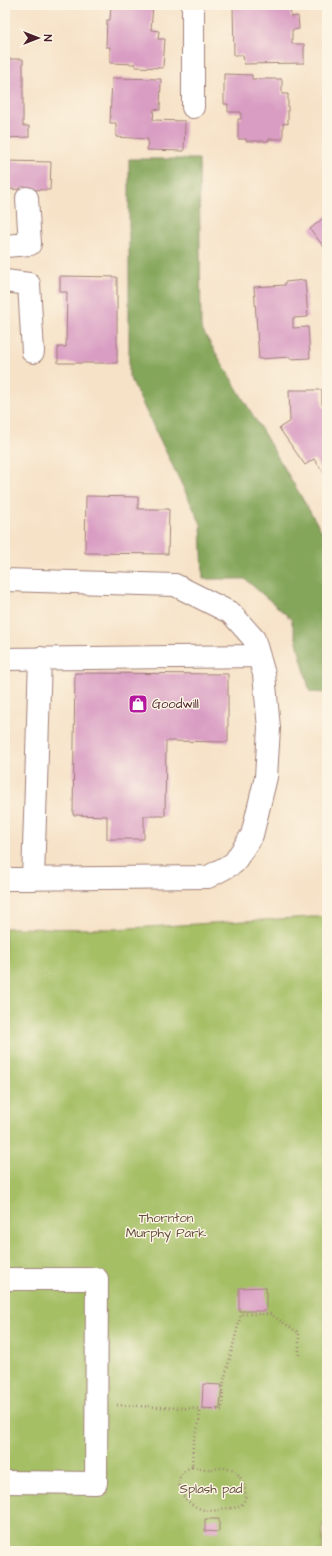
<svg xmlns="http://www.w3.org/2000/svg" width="332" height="1556" viewBox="0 0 332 1556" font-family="'Architects Daughter',sans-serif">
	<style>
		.green { fill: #a5bf65; stroke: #786f48 }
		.forest { fill: #84a65a; stroke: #676242 }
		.building { fill: #d99cc3 }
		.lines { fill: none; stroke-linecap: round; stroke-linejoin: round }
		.minor-casing { stroke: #a08079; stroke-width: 24 }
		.path { stroke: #a08079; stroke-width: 2.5; stroke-dasharray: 1 3; stroke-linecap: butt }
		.minor { stroke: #fff; stroke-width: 22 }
		.labels { text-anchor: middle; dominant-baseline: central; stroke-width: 3; stroke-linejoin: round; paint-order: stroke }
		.poi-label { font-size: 13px; fill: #4a1f2b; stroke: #fcf5e5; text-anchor: start }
		.park-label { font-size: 13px; fill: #654f3c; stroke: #fcf5e5 }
	</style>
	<rect width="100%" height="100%" fill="#fcf5e5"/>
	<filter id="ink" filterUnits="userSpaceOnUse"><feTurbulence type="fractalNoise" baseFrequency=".025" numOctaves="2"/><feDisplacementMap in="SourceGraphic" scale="8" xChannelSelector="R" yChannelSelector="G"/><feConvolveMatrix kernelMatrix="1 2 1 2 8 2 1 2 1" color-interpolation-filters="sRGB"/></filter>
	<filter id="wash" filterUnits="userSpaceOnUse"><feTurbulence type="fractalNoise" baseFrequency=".012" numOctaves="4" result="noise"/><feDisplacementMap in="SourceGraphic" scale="16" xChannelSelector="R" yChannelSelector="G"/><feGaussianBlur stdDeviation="0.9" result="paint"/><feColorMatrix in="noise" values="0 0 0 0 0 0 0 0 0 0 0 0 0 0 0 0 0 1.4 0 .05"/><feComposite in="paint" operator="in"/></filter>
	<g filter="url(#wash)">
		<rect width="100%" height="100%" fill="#f6e2c7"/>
		<path class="green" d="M311,917H327V1523H323V1551H5V928L114,929Z"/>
		<path class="forest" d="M129,159H199L201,328L327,540V693L310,692L291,619L245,579H203L201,524L129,376Z"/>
		<g id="blocks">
			<path class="building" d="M111,5H153L151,30L159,31L158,39H165L163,68L135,67V64L110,63V47H106L107,20H110Z
				M233,5H290L291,17L298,16L299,29L292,30V44H304V63L244,64L243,55H234Z
				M5,59H23V126H29V137L5,138Z
				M224,74L252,75V79H282V94H288V124L283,123V139H269V141H246V139H238V119H241V112H228V104H224Z
				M112,78L161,79L160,110L154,109L153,120L185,121L184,151L147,150L148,139L116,137V123H110Z
				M5,161L51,162L50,190L5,189Z
				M327,215V251L310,229Z
				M60,276L117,277V363H58V347H66L67,292H60Z
				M305,280L308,317L293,318V328L308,327L310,358L290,359V357L259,359L254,287L285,285V282Z
				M289,390H322V404L327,411V477L314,459L305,465L279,428L290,421Z
				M86,496L138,497V509H169L168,554L85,553Z
				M75,673L228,674V742L166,741L165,816H144V839H107V816L73,815Z
				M266,1287V1311H239V1288Z
				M203,1384L222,1385L220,1409L202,1408Z
				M205,1519H219V1532L205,1531Z"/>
		</g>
	</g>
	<g filter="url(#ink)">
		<use href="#blocks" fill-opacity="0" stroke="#a08079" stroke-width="1"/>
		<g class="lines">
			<g class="minor-casing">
				<path id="minor" d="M193,107V5
					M5,246L30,244L27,198
					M5,281L29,284L33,352
					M5,580L175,585L231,613L254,639L264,674L269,728L266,777L252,835L234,863L208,877L5,879
					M5,659L259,656
					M33,879L40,658
					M5,1279H97L96,1483L5,1482"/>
			</g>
			<path class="path" d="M117,1405L222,1410L224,1381L241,1314H270L299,1333V1357
				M192,1467C198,1468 204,1469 210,1469C217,1469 225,1466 231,1469C242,1473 251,1497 241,1505C235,1510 227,1507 221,1509C191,1520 161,1477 192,1467L193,1443L199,1423L200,1409"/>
			<use href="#minor" class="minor"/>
		</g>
	</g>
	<defs>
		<g id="shop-square" transform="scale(1)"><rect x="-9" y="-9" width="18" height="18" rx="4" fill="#b5179e" stroke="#fcf5e5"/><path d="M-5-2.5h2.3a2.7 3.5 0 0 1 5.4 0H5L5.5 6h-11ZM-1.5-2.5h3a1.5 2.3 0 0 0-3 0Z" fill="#fff"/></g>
	</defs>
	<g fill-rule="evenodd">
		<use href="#shop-square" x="138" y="704"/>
	</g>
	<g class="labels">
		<g class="poi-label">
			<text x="152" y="704">Goodwill</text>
		</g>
		<g class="park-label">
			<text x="166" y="1218">Thornton<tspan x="166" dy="15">Murphy Park</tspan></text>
			<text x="211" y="1489">Splash pad</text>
		</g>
	</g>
	<rect width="332" height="1556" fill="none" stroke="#fcf5e5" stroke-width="20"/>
	<g transform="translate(38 38) rotate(90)" stroke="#fcf5e5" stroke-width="3" paint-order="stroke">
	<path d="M0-3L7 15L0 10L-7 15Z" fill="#4a1f2b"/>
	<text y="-6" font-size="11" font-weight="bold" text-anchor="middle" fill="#4a1f2b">N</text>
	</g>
</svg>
